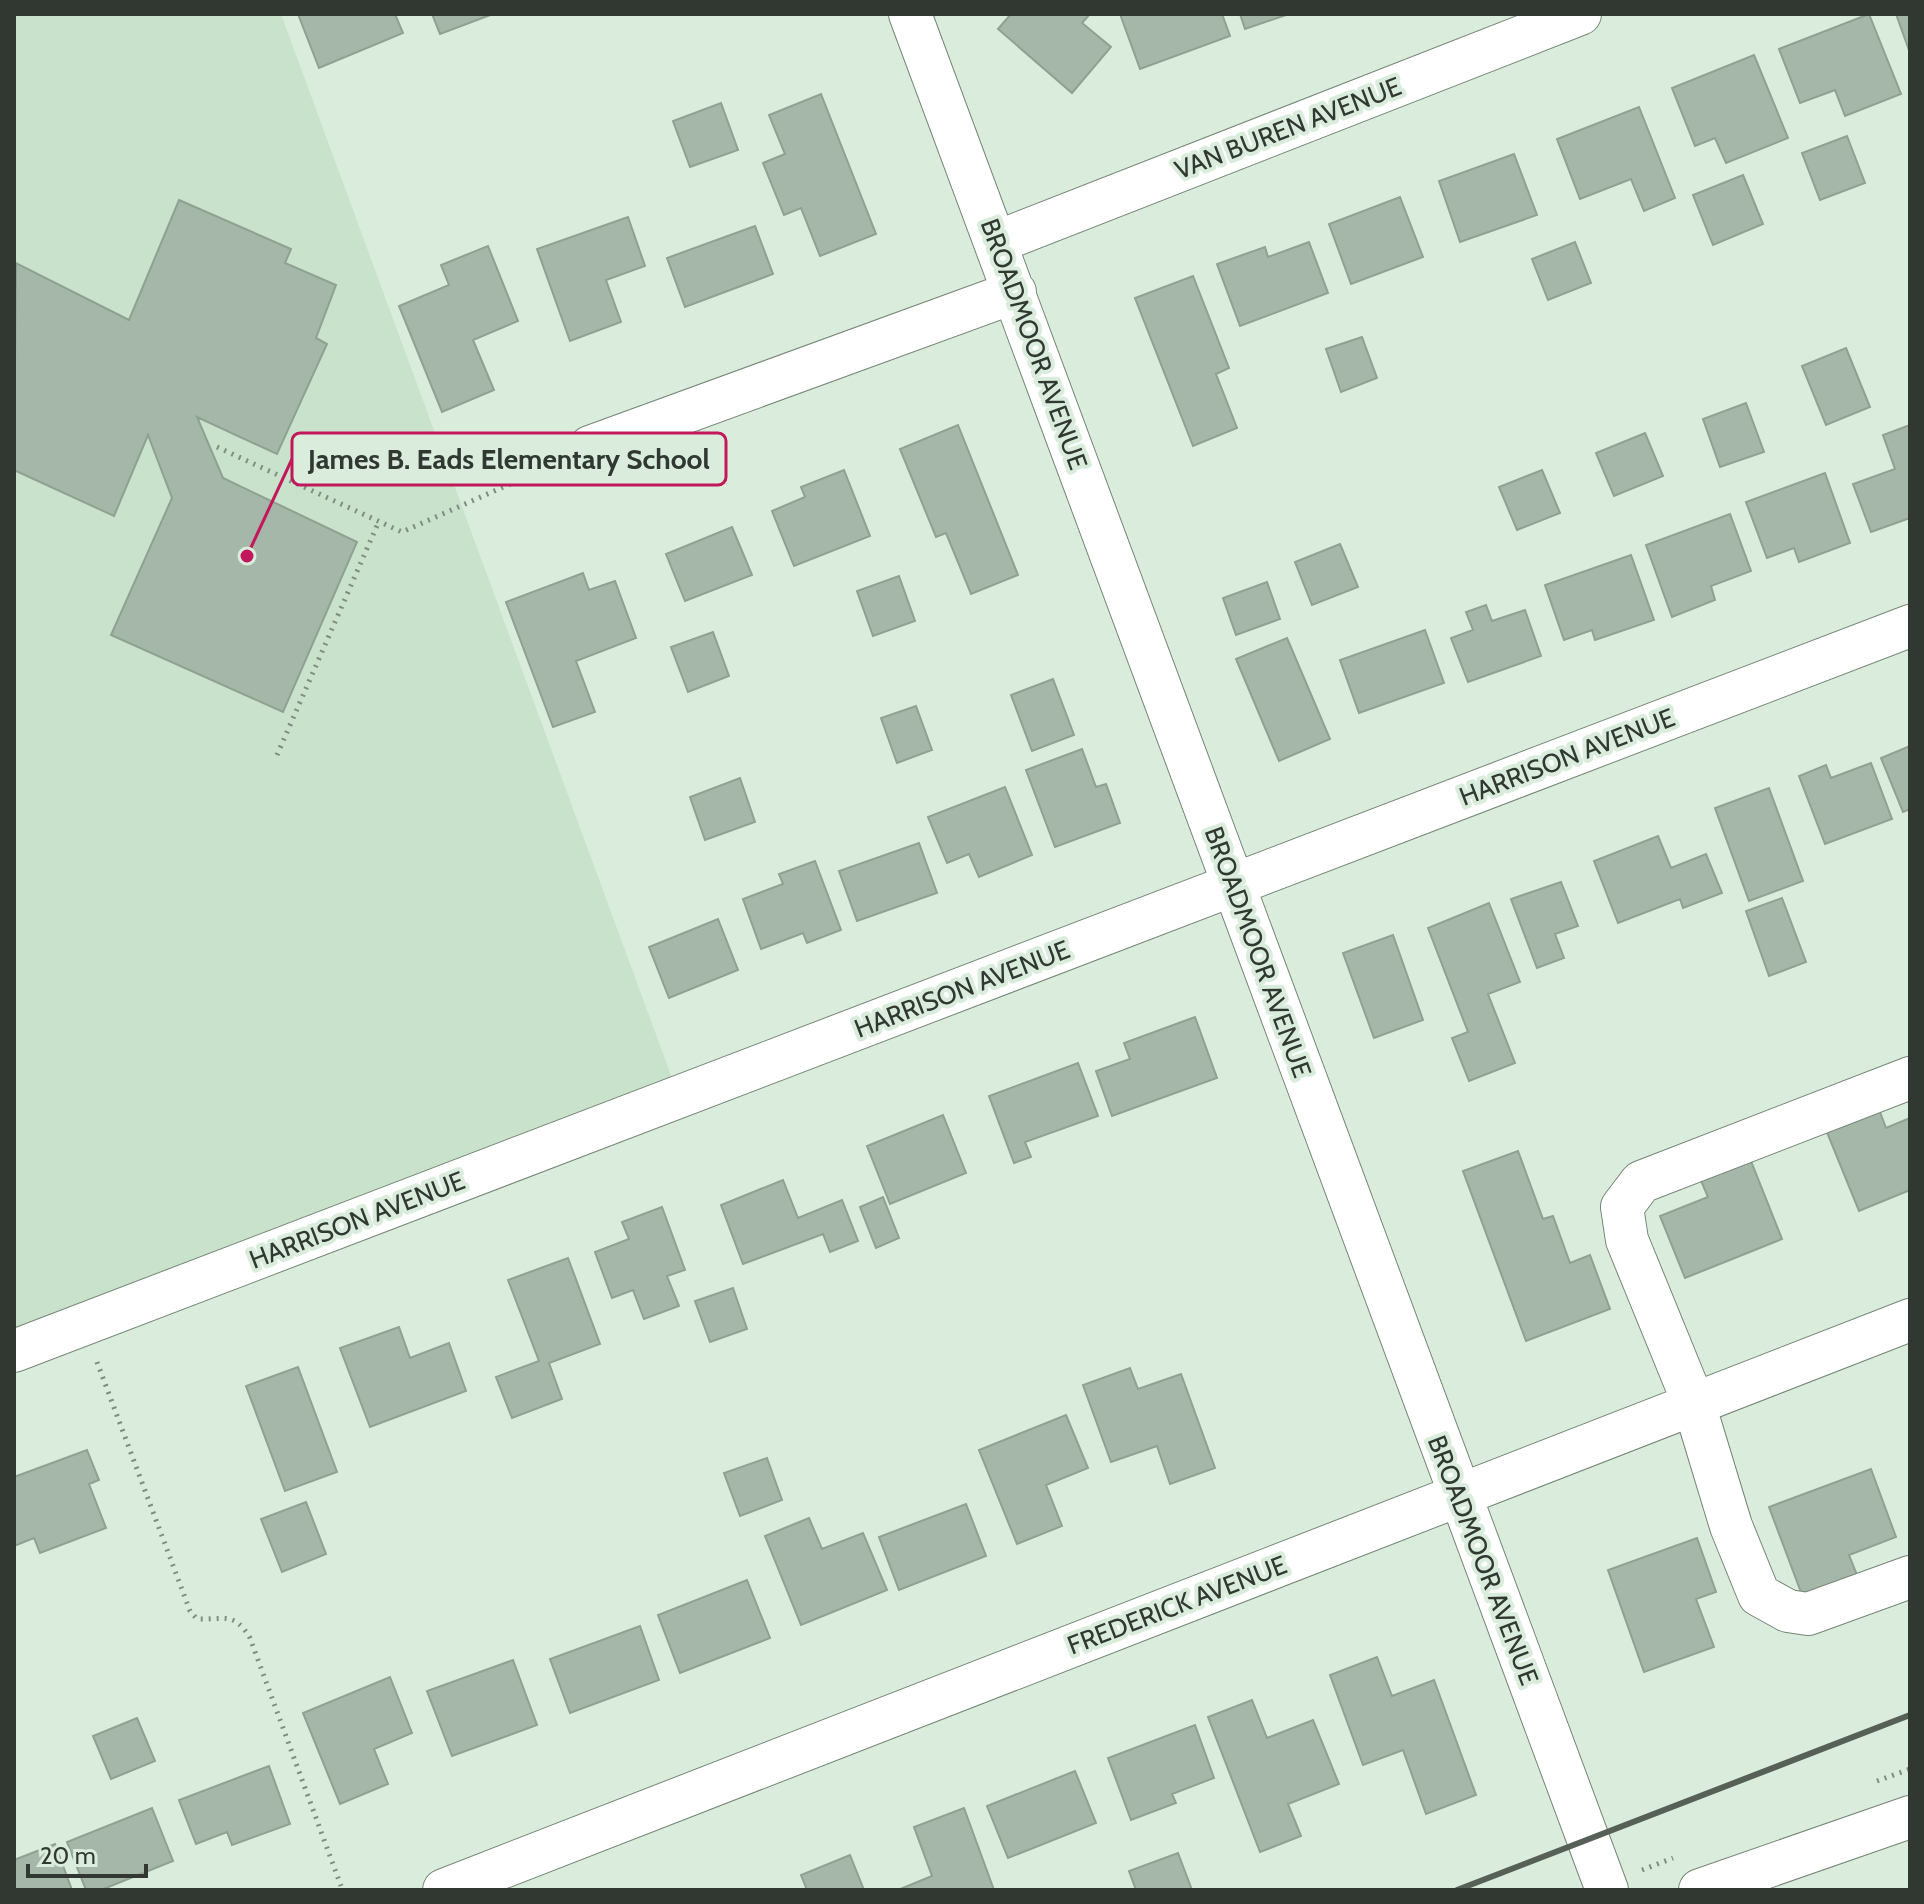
<svg xmlns="http://www.w3.org/2000/svg" width="1924" height="1904" viewBox="0 0 1924 1904" font-family="Cabin,sans-serif">
	<style>
		.built { fill: #c9e2cc }
		.building { fill: #a5b7a8; stroke: #8fa192; stroke-width: 2 }
		.lines { fill: none; stroke-linecap: round; stroke-linejoin: round }
		.minor-casing { stroke: #758677; stroke-width: 44 }
		.path { stroke: #808d82; stroke-width: 5; stroke-dasharray: 2 6; stroke-linecap: butt }
		.minor { stroke: #fff; stroke-width: 42 }
		.rail { stroke: #566057; stroke-width: 6 }
		.labels { text-anchor: middle; dominant-baseline: central; stroke-width: 8; stroke-linejoin: round; paint-order: stroke }
		.street-label { font-size: 26px; fill: #313832; stroke: #daeddc }
		.leader { fill: none; stroke: #c2185b; stroke-width: 3 }
		.callout-dot { fill: #c2185b; stroke: #daeddc; stroke-width: 3 }
		.callout { fill: #daeddc; stroke: #c2185b; stroke-width: 3 }
		.callout-label { font-size: 28px; text-anchor: middle; font-weight: bold; fill: #313832 }
	</style>
	<rect width="100%" height="100%" fill="#daeddc"/>
	<path class="built" d="M14,14H281L679,1097L14,1351Z"/>
	<path class="building" d="M298,14H395L403,33L319,68Z
		M432,14H493L440,34Z
		M1011,14H1090L1082,23L1111,47L1072,93L998,29Z
		M1120,14H1222L1230,36L1140,69Z
		M1240,14H1289L1245,29Z
		M1869,14L1901,94L1845,116L1835,90L1800,103L1779,49Z
		M1896,14H1910V53Z
		M1754,55L1788,138L1726,163L1715,138L1695,146L1672,88Z
		M821,94L876,234L820,256L801,208L784,215L763,163L785,154L769,115Z
		M721,103L738,150L690,167L673,121Z
		M1639,107L1675,198L1644,211L1631,179L1580,199L1557,139Z
		M1847,136L1865,183L1820,200L1802,153Z
		M1514,154L1537,215L1460,242L1439,181Z
		M1743,175L1763,224L1713,245L1693,195Z
		M1400,197L1423,257L1351,284L1329,224Z
		M179,200L291,249L285,263L336,285L316,338L327,344L277,454L197,417L223,478L357,542L283,712L111,635L172,498L148,435L114,516L14,470L16,263L129,320Z
		M628,217L645,266L606,280L621,322L570,341L537,249Z
		M755,226L773,274L685,307L667,258Z
		M1309,242L1328,293L1240,326L1217,264L1265,247L1268,257Z
		M1575,242L1591,283L1548,300L1532,259Z
		M488,246L518,321L473,340L494,390L442,412L399,306L449,285L441,265Z
		M1193,276L1229,368L1216,374L1237,428L1193,446L1135,298Z
		M1362,337L1377,378L1341,392L1326,349Z
		M1846,348L1870,407L1826,425L1802,366Z
		M1746,403L1764,452L1720,467L1703,419Z
		M958,425L1018,575L971,594L946,533L936,537L900,449Z
		M1910,425V518L1871,532L1853,484L1895,469L1883,435Z
		M1645,433L1663,476L1614,496L1596,453Z
		M844,470L870,536L794,566L772,511L805,497L801,487Z
		M1542,470L1560,513L1517,530L1499,487Z
		M1825,473L1850,543L1799,562L1794,548L1767,558L1746,502Z
		M1730,514L1751,571L1711,586L1715,600L1672,617L1646,545Z
		M732,527L752,575L685,601L666,554Z
		M1340,544L1358,587L1312,605L1295,562Z
		M1631,555L1654,620L1595,640L1592,630L1564,640L1545,585Z
		M583,573L589,590L615,581L636,638L576,661L595,712L553,727L506,602Z
		M899,576L915,621L873,636L857,591Z
		M1267,582L1280,619L1236,635L1223,598Z
		M1486,605L1492,621L1525,610L1541,656L1468,682L1451,638L1473,630L1466,612Z
		M1425,630L1444,683L1359,713L1340,660Z
		M713,632L729,676L688,692L671,647Z
		M1287,638L1330,739L1279,761L1236,659Z
		M1053,679L1074,735L1032,751L1011,695Z
		M916,706L932,750L897,763L881,718Z
		M1910,746V809L1903,812L1881,758Z
		M1082,749L1096,787L1106,784L1120,823L1055,847L1026,770Z
		M1871,763L1892,819L1825,844L1799,776L1826,765L1831,778Z
		M740,778L755,822L705,840L690,797Z
		M1005,787L1032,855L979,877L969,854L947,863L928,817Z
		M1769,788L1803,881L1749,901L1715,808Z
		M1658,836L1671,868L1706,854L1722,893L1683,908L1680,899L1618,923L1594,861Z
		M919,843L937,893L857,921L839,871Z
		M815,861L841,930L807,943L803,933L761,949L743,899L783,884L779,874Z
		M1561,882L1578,926L1555,934L1564,958L1537,968L1511,899Z
		M1782,898L1806,962L1769,976L1746,911Z
		M1489,903L1520,982L1488,994L1515,1063L1469,1081L1452,1038L1468,1032L1428,928Z
		M718,919L738,970L669,998L649,947Z
		M1393,935L1423,1020L1374,1038L1343,953Z
		M1195,1017L1217,1078L1112,1116L1096,1071L1130,1059L1124,1043Z
		M1078,1063L1098,1116L1025,1142L1031,1157L1014,1163L989,1096Z
		M1877,1104L1886,1128L1910,1118V1190L1859,1211L1824,1125Z
		M943,1115L966,1173L890,1204L867,1146Z
		M1518,1151L1543,1219L1553,1216L1570,1263L1590,1255L1610,1309L1526,1341L1463,1171Z
		M1749,1156L1782,1239L1685,1278L1660,1216L1708,1197L1699,1176Z
		M783,1180L798,1218L842,1200L858,1241L830,1252L823,1234L743,1264L721,1205Z
		M883,1197L899,1238L876,1248L860,1207Z
		M662,1207L685,1270L667,1276L679,1306L644,1319L633,1290L612,1298L595,1252L629,1239L622,1222Z
		M568,1258L600,1344L549,1363L562,1399L512,1418L496,1377L539,1361L508,1280Z
		M733,1288L747,1329L710,1342L695,1301Z
		M399,1327L410,1358L449,1343L466,1391L370,1427L340,1348Z
		M298,1367L337,1472L285,1491L246,1386Z
		M1130,1368L1138,1389L1181,1374L1215,1468L1170,1484L1157,1446L1111,1462L1083,1385Z
		M1066,1415L1088,1468L1046,1485L1062,1526L1017,1544L979,1450Z
		M87,1450L99,1480L89,1484L106,1528L40,1553L34,1538L14,1546V1477Z
		M767,1458L782,1500L740,1516L724,1473Z
		M1871,1469L1896,1537L1849,1555L1857,1575L1802,1595L1769,1507Z
		M306,1502L326,1554L282,1572L261,1519Z
		M966,1504L986,1556L899,1590L879,1537Z
		M809,1518L822,1549L863,1533L887,1590L801,1625L765,1536Z
		M1697,1538L1716,1592L1696,1599L1714,1647L1644,1672L1608,1570Z
		M747,1580L770,1638L680,1673L658,1615Z
		M640,1626L659,1680L570,1713L550,1659Z
		M1377,1657L1392,1696L1434,1680L1476,1795L1426,1814L1403,1750L1363,1765L1330,1675Z
		M513,1660L537,1725L452,1756L427,1691Z
		M390,1677L412,1733L374,1749L388,1784L340,1804L303,1713Z
		M1252,1700L1267,1738L1313,1720L1339,1784L1288,1804L1301,1836L1260,1852L1208,1717Z
		M137,1718L155,1761L111,1779L93,1736Z
		M1195,1725L1214,1778L1172,1794L1176,1803L1131,1820L1108,1758Z
		M269,1766L290,1824L232,1845L227,1832L196,1844L179,1800Z
		M1075,1771L1096,1823L1008,1858L987,1806Z
		M152,1808L173,1861L101,1890H86L67,1842Z
		M964,1808L994,1890H898L932,1876L914,1827Z
		M55,1844L72,1890H14V1860Z
		M1178,1853L1192,1890H1136L1129,1871Z
		M850,1855L864,1890H807L801,1875Z"/>
	<g class="lines">
		<g class="minor-casing">
			<path id="minor" d="M910,14L1607,1890
				M997,242L1580,14
				M590,447L1015,292
				M1910,1078L1641,1182L1622,1207L1627,1240L1694,1404L1731,1526L1759,1595L1788,1611L1808,1614L1910,1577
				M14,1351L1910,626
				M444,1890L1910,1320
				M1700,1890L1910,1817"/>
		</g>
		<path class="path" d="M217,447L402,532L555,464
			M277,755L379,521
			M97,1362L190,1611L197,1619C224,1620 234,1611 250,1638L341,1886
			M1877,1781L1910,1769
			M1642,1870L1673,1858"/>
		<use href="#minor" class="minor"/>
		<path class="rail" d="M1457,1890L1910,1715"/>
	</g>
	<g class="labels">
		<g class="street-label">
			<text transform="translate(1288 128) rotate(-21)">VAN BUREN AVENUE</text>
			<text transform="translate(1034 344) rotate(70)">BROADMOOR AVENUE</text>
			<text transform="translate(1567 757) rotate(-21)">HARRISON AVENUE</text>
			<text transform="translate(1258 952) rotate(70)">BROADMOOR AVENUE</text>
			<text transform="translate(962 989) rotate(-21)">HARRISON AVENUE</text>
			<text transform="translate(357 1220) rotate(-21)">HARRISON AVENUE</text>
			<text transform="translate(1483 1560) rotate(69)">BROADMOOR AVENUE</text>
			<text transform="translate(1177 1605) rotate(-21)">FREDERICK AVENUE</text>
		</g>
	</g>
	<path class="leader" d="M247 556L292 459"/>
	<circle class="callout-dot" cx="247" cy="556" r="8"/>
	<rect class="callout" x="292" y="433" width="434" height="52" rx="8"/>
	<g class="callout-label">
		<text x="509" y="469">James B. Eads Elementary School</text>
	</g>
	<rect width="1924" height="1904" fill="none" stroke="#313832" stroke-width="32"/>
	<path d="M28 1864v12h118v-12" fill="none" stroke="#313832" stroke-width="4"/>
	<text x="40" y="1864" font-size="24" fill="#313832" stroke="#daeddc" stroke-width="6" paint-order="stroke">20 m</text>
</svg>
